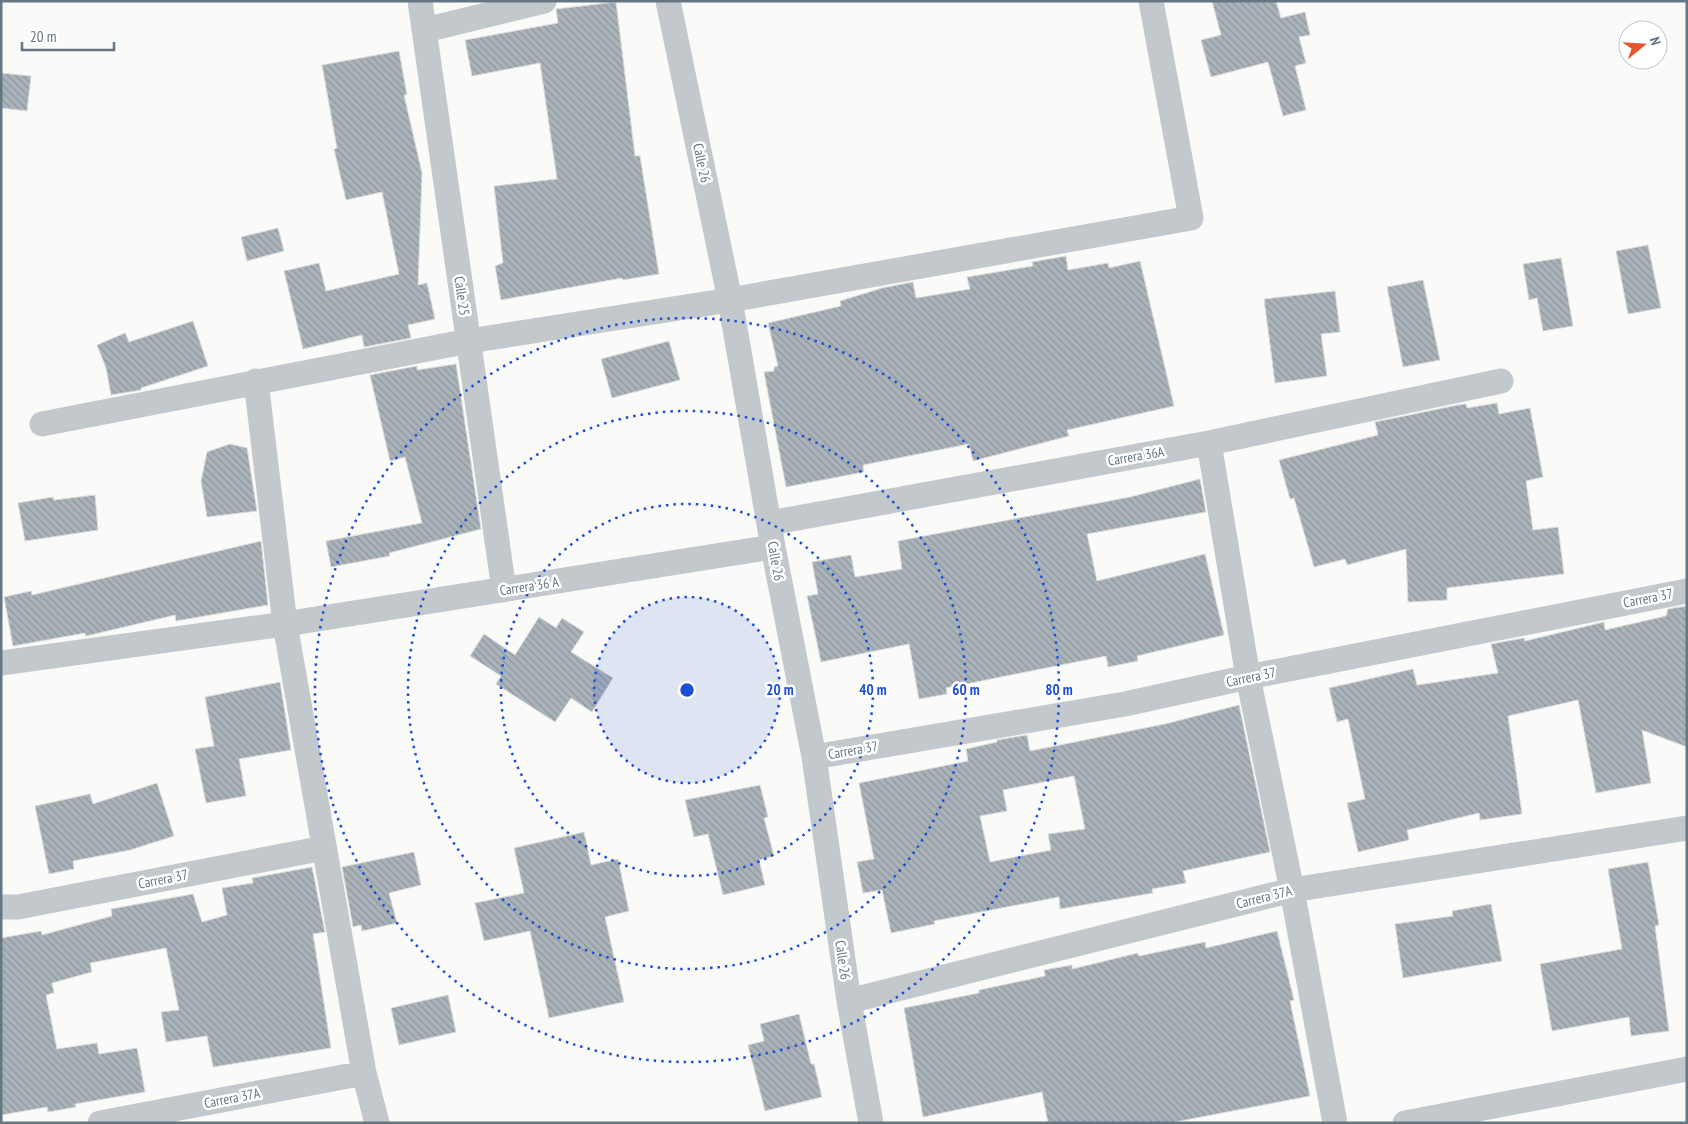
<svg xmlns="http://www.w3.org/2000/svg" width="1688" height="1124" viewBox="0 0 1688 1124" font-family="'PT Sans Narrow',sans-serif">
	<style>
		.building { fill: url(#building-back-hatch); stroke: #dcdcda; fill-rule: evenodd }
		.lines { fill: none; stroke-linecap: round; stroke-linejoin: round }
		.street { stroke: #c3c8cc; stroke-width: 25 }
		.ring { fill: none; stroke: #1d4ed8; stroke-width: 2.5; stroke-dasharray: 2.5 5 }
		.labels { text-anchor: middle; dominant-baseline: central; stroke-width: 5; stroke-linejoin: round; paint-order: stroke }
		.street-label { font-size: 14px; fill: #657683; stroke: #fff }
		.centre { fill: #1d4ed8; stroke: #fff; stroke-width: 2.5 }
		.ring-label { font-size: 15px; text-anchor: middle; font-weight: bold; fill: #1d4ed8; stroke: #fff; stroke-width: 5; stroke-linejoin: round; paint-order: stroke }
	</style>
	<defs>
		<pattern id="building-back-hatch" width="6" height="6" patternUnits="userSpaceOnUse" patternTransform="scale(1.25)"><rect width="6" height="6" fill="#aab3b9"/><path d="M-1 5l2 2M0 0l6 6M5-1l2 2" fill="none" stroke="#8e969c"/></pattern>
	</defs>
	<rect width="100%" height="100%" fill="#fafaf8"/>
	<path class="building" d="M1212,1H1276L1281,18L1305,12L1310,35L1299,37L1306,63L1295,66L1306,110L1283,116L1268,62L1211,77L1201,40L1221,35Z
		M616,2L635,156H640L659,274L623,280L622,278L501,300L495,266L503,263L494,186L557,179L540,63L472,76L465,40L558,23L556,9Z
		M399,51L407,95H404L422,173L418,285L427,283L435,319L408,325L411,338L364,347L362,335L303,349L284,271L319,263L326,291L399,274L382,192L346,200L334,149L337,148L322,65Z
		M1,73L31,76L27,111L1,108Z
		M278,228L284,251L247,261L241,237Z
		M1648,245L1661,308L1628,314L1616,251Z
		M1066,256L1068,270L1108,263L1109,268L1140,261L1174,406L1067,430L1069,436L973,461L969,444L863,465L864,472L786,487L764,372L774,371V367L778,366L768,323L841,306L840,301L882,288L913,282L916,298L970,289L967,277L1033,266L1032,262Z
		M1561,258L1573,326L1543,331L1537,298L1529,300L1523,264Z
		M1423,280L1440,360L1403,367L1387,287Z
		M1335,291L1340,332L1321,334L1327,376L1275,383L1264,299Z
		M193,321L208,366L141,388V390L111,395L106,368L97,345L125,333L129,342Z
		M669,341L680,380L612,398L601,359Z
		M456,364L481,529L389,553L390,556L331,567L326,541L422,523L405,457L390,461L370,375L417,366V370Z
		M1497,403L1499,414L1530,408L1543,477L1526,481L1533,530L1558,527L1564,574L1447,588V600L1408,602L1406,549L1347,565L1345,559L1314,567L1294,498L1290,499L1279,460L1378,435L1375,422L1458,405L1466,404L1467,408Z
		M230,444L247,448L257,511L207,517L201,481L207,452Z
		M1200,479L1206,512L1087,534L1097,581L1205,554L1224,635L1137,656L1138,661L1108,667L1106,656L946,688L947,694L919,699L909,644L821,662L807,596L818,594L812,562L851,555L855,577L902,569L898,541L1130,497Z
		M95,495L98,530L25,541L18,503L53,497L54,500Z
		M261,541L268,605L176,621L175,615L86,636L85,633L13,646L4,597L31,591L32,595Z
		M1687,606V747L1642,730L1651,783L1596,793L1578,700L1508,716L1522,814L1480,820L1479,813L1407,830L1409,840L1358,852L1347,803L1365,799L1348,719L1337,722L1329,688L1413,669L1417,685L1498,673L1491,644L1524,638L1525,641L1604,622L1605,630L1666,616L1668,609Z
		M539,617L556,628L562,618L584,632L571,652L613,678L592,712L571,698L555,722L496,684L501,676L470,656L484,634L515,655Z
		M280,682L291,750L239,759L246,796L206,803L195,749L214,746L205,697Z
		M1239,705L1270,852L1183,871L1186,883L1152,889L1153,893L1060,909L1059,897L934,921L935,924L891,933L882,890L863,893L857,862L874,859L859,783L968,761L966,749L997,742V740L1027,735L1030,751L1165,724ZM1074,776L1085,829L1048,834L1051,850L990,862L980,816L1007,811L1003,790Z
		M157,783L174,836L130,850L73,861L74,869L49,874L35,806L90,794L93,804Z
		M760,785L768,817L764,818L774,856L759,860L765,885L723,895L708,834L694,837L685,800Z
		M584,832L591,865L618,859L629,911L605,917L624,1002L549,1018L530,931L484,941L475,903L524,893L514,848Z
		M414,852L421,885L389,893L397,923L362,931L361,925L353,927L342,867Z
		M1648,862L1659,925L1655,926L1669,1031L1631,1036L1629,1017L1552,1031L1540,964L1622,949L1608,869Z
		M312,867L325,932L313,934L331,1048L213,1067L207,1036L166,1042L161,1012L179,1010L166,948L90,963L92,972L52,983L54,993L46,995L57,1049L97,1043L99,1054L137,1048L145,1092L75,1104L76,1107L48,1112L47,1107L1,1115V938L41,931L42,935L112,916L111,909L193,894L202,922L227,915L222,888L253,883L252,878Z
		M1491,904L1502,961L1403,978L1395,924L1453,916L1452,911Z
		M1277,931L1294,1000L1290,1001L1310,1096L1170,1123H1048L1042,1092L923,1117L904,1008L979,993V990L1045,976L1044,970L1072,965V969L1138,953L1139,956L1205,942L1206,948Z
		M448,995L456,1032L399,1045L391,1008Z
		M799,1014L811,1064H814L822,1097L765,1111L748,1045L764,1041L760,1024Z"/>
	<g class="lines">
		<path class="street" d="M420,1L504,590
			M668,1L730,300L773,547L814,757L849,1001L871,1123
			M425,30L544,1
			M256,381L285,624L364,1073L377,1123
			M42,424L469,341L730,300L1191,218L1151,1
			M1209,443L1248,677L1292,890L1335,1123
			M770,523L1209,443L1501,381
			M1,663L285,624L773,547
			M814,757L1125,704L1248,677L1687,591
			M1,907H18L324,848
			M849,1001L1292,890L1687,828
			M100,1123L364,1073
			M1405,1123L1687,1069"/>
	</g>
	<circle cx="687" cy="690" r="93" fill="#1d4ed8" fill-opacity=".12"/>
	<g class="ring">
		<circle cx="687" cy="690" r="93"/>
		<circle cx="687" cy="690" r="186"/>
		<circle cx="687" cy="690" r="279"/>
		<circle cx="687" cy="690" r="372"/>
	</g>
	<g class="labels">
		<g class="street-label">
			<text transform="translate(702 163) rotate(78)">Calle 26</text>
			<text transform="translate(462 296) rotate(82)">Calle 25</text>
			<text transform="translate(1136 456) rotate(-10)">Carrera 36A</text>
			<text transform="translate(776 561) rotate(80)">Calle 26</text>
			<text transform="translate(529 586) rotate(-9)">Carrera 36 A</text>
			<text transform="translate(1648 598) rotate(-11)">Carrera 37</text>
			<text transform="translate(1251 677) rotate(-12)">Carrera 37</text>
			<text transform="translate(853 750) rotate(-10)">Carrera 37</text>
			<text transform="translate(163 879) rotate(-11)">Carrera 37</text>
			<text transform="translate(1264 897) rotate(-14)">Carrera 37A</text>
			<text transform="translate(843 960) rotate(82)">Calle 26</text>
			<text transform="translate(232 1098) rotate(-11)">Carrera 37A</text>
		</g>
	</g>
	<circle cx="687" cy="690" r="8" class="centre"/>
	<g class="ring-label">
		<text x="780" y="695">20 m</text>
		<text x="873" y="695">40 m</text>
		<text x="966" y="695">60 m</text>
		<text x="1059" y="695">80 m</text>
	</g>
	<rect width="1688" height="1124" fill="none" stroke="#657683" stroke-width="5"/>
	<g transform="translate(1643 45) rotate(72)"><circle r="24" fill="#ffffff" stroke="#c1c8cd"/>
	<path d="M0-4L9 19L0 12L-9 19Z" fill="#e4572e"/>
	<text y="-8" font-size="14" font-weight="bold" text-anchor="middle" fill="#657683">N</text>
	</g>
	<path d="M22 42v8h92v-8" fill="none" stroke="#657683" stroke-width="2.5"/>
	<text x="30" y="42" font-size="15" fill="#657683" stroke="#ffffff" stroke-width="4" paint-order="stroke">20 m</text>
</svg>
